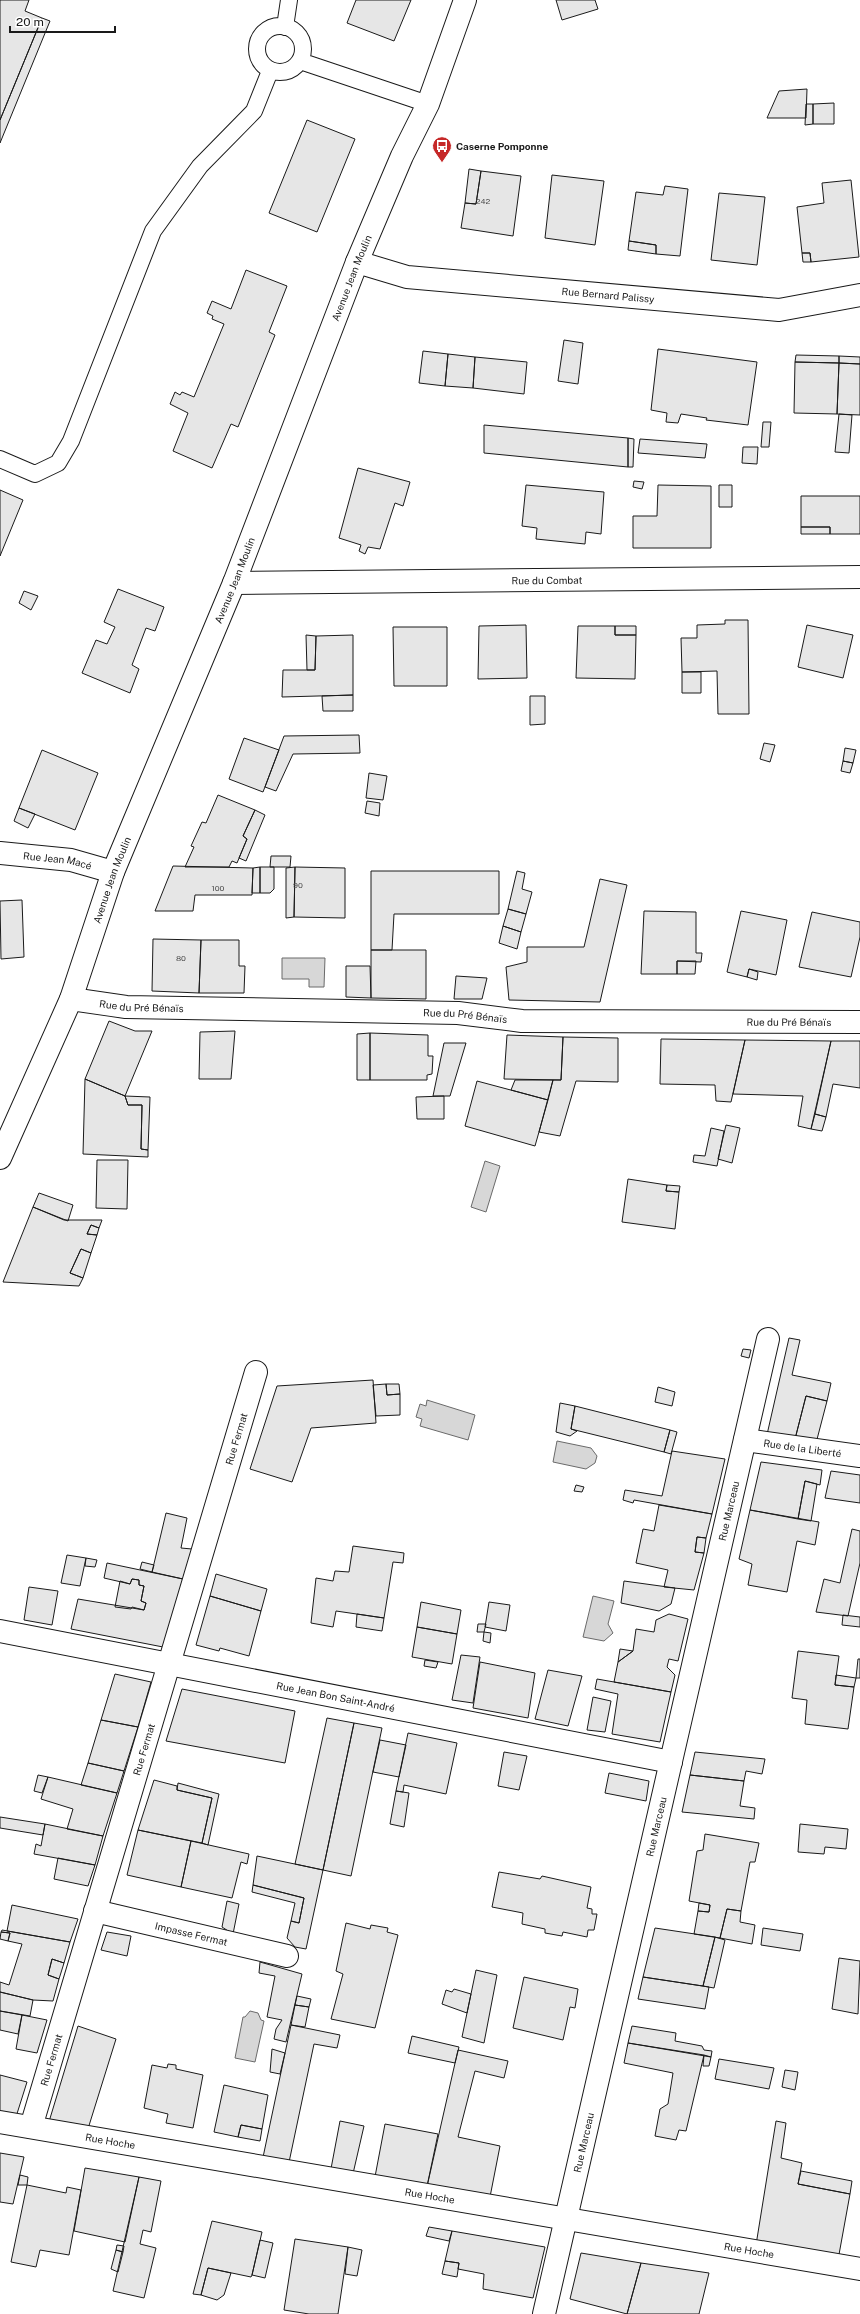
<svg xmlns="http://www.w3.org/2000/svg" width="860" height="2314" viewBox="0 0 860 2314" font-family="'Public Sans',sans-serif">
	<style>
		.water { fill: #d7d7d7; stroke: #6a6a6a }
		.building { fill: #e6e6e6; stroke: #1a1a1a }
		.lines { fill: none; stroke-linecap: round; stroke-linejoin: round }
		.lane-casing { stroke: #1a1a1a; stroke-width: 18 }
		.street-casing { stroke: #1a1a1a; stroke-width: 24 }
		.primary-casing { stroke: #1a1a1a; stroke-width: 24 }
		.lane { stroke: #fff; stroke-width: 16 }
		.street { stroke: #fff; stroke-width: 22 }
		.primary { stroke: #fff; stroke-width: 22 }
		.labels { text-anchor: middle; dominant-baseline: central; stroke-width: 3; stroke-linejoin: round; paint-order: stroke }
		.number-label { font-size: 8px; fill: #4d4d4d }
		.poi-label { font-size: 10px; font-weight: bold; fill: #1a1a1a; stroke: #fff; text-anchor: start }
		.street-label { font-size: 10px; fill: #1a1a1a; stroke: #fff }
	</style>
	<rect width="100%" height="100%" fill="#fff"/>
	<path class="water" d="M282,958H325L324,987H309V979H282Z
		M485,1161L500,1166L486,1212L471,1207Z
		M427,1400L475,1415L468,1440L420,1426L422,1419L416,1417L420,1404L426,1406Z
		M557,1441L591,1448L597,1456L595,1463L586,1469L553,1462Z
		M593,1596L614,1601L608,1624L613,1633L604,1641L583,1637Z
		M250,2011L258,2013L261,2020L264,2021L255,2062L235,2058L243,2017H245Z"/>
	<path class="building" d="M0,0H29L25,11L42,18L0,120Z
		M356,0H411L394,41L347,23Z
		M556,0H595L598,9L562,20Z
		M42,18L50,21L0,143V120Z
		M807,89L806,118H767L779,91Z
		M834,103V124H813V104Z
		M806,104H813V124L805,125Z
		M307,120L355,139L317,232L269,213Z
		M469,169L481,171L476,204L465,203Z
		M481,171L521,176L513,236L461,228L465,203L476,204Z
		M552,175L604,181L595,245L545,238Z
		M851,180L859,257L811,262L810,253H802L797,207L824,203L822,183Z
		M665,186L688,189L680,256L656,254V245L629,241L636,192L663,195Z
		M719,193L765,197L757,265L711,260Z
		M629,241L656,245V254L628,250Z
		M802,253H810L811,262H803Z
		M246,270L287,286L269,332L275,335L238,427L231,424L212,468L173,451L188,413L170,404L175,392L180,395L182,392L194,397L224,324L212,319L213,316L207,313L212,301L231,309Z
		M564,340L583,343L578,384L558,381Z
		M658,349L757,362L748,425L706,420L707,418L681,414L678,423L666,422L667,413L651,410Z
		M423,351L448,354L445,386L419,383Z
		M448,354L475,357L473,388L445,386Z
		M796,355L839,356V363L795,362Z
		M839,356L860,357V364L839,363Z
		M475,357L527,362L524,394L473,388Z
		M795,362L839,363L837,414L794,413Z
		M839,363L860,364V415L837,414Z
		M839,414L852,415L849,453L835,452Z
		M763,422H771L769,447H761Z
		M484,425L628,438V467L484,453Z
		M628,438L634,439L633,467H628Z
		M640,439L707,444L705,458L638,453Z
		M743,447H758L757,464L742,463Z
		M358,468L410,482L403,506L395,503L380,549L368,547L365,554L359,551L361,545L339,538Z
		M634,481L644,482L642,489L633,487Z
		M526,485L604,492L601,534L586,532L585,544L536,539L537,528L522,526Z
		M658,485L711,486V548H633V516H657Z
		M719,485H732V507H719Z
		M0,490L23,500L0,556Z
		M801,496H860V534H830V527H801Z
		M801,527H830V534H801Z
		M118,589L164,607L155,631L146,628L132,665L139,669L130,693L82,673L96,640L107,644L115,627L104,622Z
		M24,591L38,596L31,610L19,603Z
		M725,620H748L749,714H718L717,671L682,672L681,638H697V625L725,624Z
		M526,625L527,678L478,679L479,626Z
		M807,625L853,635L843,678L798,667Z
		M578,626H615V635H636L635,679L576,678Z
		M615,626H636V635H615Z
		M393,627H447V686H394Z
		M306,635L316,636L315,670H307Z
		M353,635V695L282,697L283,670H315L316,636Z
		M682,672H701V693H682Z
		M353,695V711H323L322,696Z
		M530,696H545V724L530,725Z
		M359,735L360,753L293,754L276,791L265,787L284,736Z
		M244,738L279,750L263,792L229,779Z
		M764,743L775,745L770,762L760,759Z
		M845,748L856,750L853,763L843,761Z
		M42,750L98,773L75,830L19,808Z
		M843,761L853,763L850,773L841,771Z
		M369,773L387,776L383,800L366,798Z
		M218,795L255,810L243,836L247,839L237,863L232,861L229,867H185L194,847L191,846L202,822L206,823Z
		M367,801L380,803L379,816L365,813Z
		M19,808L35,814L28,828L14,821Z
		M255,810L265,815L246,861L239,858L247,839L243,836Z
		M271,856H291L290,867H270Z
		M173,866L253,868L252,895H195L193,911H155Z
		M260,867H274V889L270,893H260Z
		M260,867V893H252L253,868Z
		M295,867L345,868V918L294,917Z
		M295,867L294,917L286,918V868Z
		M371,871H499V914H394L392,950H371Z
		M517,871L525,873L522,889L532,892L526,914L508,909Z
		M600,879L627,885L600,1002L509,1000L506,967L527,962V947H584Z
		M22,900L24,957L1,959L0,901Z
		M508,909L526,914L521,932L503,926Z
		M644,911L696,912V953H702L701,962L677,961V974H641Z
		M741,911L787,920L776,975L749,969L747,977L727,972Z
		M812,912L860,922V937L851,977L799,967Z
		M503,926L521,932L517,949L499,943Z
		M153,939L201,940L199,993L152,991Z
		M201,940H239V966H245L244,993H199Z
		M371,950H426V999L371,998Z
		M677,961H696L695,974H677Z
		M346,966H370L371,998L346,997Z
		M749,969L758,972L757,980L747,977Z
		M456,976L487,978L482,999H454Z
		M109,1021L135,1031H152L125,1096L85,1079Z
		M235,1031L231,1079H199L200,1032Z
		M370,1033L428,1035V1056H433L432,1074L427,1075V1080H370Z
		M370,1033V1080H357V1034Z
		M507,1035L563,1037L561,1080L504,1079Z
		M563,1037L618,1038V1082L576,1081L560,1136L539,1132L553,1080H561Z
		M661,1039L745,1040L731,1102L716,1101L715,1085L660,1084Z
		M745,1040L831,1041L811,1129L798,1126L803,1096L733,1094Z
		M831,1041H860V1088L833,1084L826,1117L815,1114Z
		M444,1043H466L450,1096H433Z
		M85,1079L125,1096L128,1105H142L141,1149L148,1150V1157L83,1154Z
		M515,1080H553L548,1100L511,1090Z
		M477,1081L548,1100L535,1146L465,1126Z
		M125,1096L150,1097L148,1150L141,1149L142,1105H128Z
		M444,1096V1119H417L416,1097Z
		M815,1114L826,1117L822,1131L811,1129Z
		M726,1125L740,1128L732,1163L718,1159Z
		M711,1128L724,1131L717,1166L693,1162L694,1155L705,1156Z
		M97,1160H128L127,1209L96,1208Z
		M628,1179L667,1185L666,1191L679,1192L675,1229L622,1222Z
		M667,1185L680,1186L679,1192L666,1191Z
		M39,1193L73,1205L68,1221L33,1207Z
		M33,1207L64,1220H102L99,1228L91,1225L87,1234L97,1235L91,1253L81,1249L70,1273L83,1278L79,1286L3,1282Z
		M91,1225L99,1228L97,1235L87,1234Z
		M81,1249L91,1253L83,1278L70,1273Z
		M789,1338L800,1340L792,1375L831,1383L827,1401L806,1396L794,1443L766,1439Z
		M743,1349L751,1350L749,1358L741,1356Z
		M373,1380L376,1423L311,1428L292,1482L250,1469L277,1386Z
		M386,1384L387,1395L400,1394V1415L376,1416L373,1385Z
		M386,1384H399L400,1394L387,1395Z
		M658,1387L675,1392L672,1406L655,1402Z
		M806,1396L827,1401L815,1447L794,1443Z
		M560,1403L575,1406L571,1429L577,1431L570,1436L556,1432Z
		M575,1406L670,1430L664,1452L571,1429Z
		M670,1430L677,1432L671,1454L664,1452Z
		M672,1451L725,1459L712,1514L634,1500L633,1503L623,1500L625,1490L662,1496Z
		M761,1462L822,1470L820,1485L805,1481L798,1519L750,1510Z
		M831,1471L860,1475V1503L825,1498Z
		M805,1481L817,1484L811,1521L798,1519Z
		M576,1485L584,1487L582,1492L574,1491Z
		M659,1505L712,1514L706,1538L697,1537L695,1552L704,1553L694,1590L664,1587L668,1570L636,1563L643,1529L654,1531Z
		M750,1510L819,1522L815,1545L797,1541L787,1592L748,1585L752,1564L739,1559Z
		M166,1513L187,1518L181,1548L192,1549L183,1579L152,1572Z
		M852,1529L860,1531V1563L848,1616L816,1612L824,1579L840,1583Z
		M697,1537L706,1538L704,1553L695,1552Z
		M353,1546L404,1553L403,1563L393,1562L384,1618L336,1611L333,1627L311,1623L316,1578L333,1581L335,1571L349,1572Z
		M67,1555L86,1558L80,1586L61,1583Z
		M86,1558L97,1560L95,1567L85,1566Z
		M142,1562L154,1565L152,1572L140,1569Z
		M107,1563L183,1579L163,1647L71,1629L78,1599L144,1610L146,1603L141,1601L144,1586L139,1585V1580L132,1579L130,1584L104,1578Z
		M216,1574L267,1589L261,1611L210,1596Z
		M132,1579L139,1580V1585L144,1586L141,1601L146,1603L144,1610L132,1607L131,1609L115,1607L120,1581L130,1584Z
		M624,1581L675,1588L671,1604L659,1611L621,1603Z
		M29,1587L58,1591L52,1625L24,1620Z
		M210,1596L261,1611L249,1656L220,1648L219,1651L196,1645Z
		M421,1602L461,1610L457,1634L417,1627Z
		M489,1602L510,1605L506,1631L485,1627Z
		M357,1614L384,1618L382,1631L356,1627Z
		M669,1614L688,1619L678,1661L669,1659L667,1667L675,1675L671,1692L614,1682L618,1662L633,1651L636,1629L654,1632L656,1620Z
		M843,1615L860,1617V1627L842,1625Z
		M478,1624H486L484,1632H477Z
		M417,1627L457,1634L452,1664L412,1657Z
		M484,1632L491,1633L490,1643L483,1641Z
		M620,1649L633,1651L618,1662Z
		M798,1651L839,1656L835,1685L854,1687L848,1729L805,1724L807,1700L792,1698Z
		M461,1655L480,1657L473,1703L452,1700Z
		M858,1659H860V1678H856Z
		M425,1660L438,1662L436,1668L424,1666Z
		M480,1662L535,1673L528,1718L473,1708Z
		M548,1670L582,1676L568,1726L535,1719Z
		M115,1674L151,1682L138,1727L101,1720Z
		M836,1675L856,1678L854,1687L835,1685Z
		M597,1679L671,1692L660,1742L612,1734L618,1694L595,1689Z
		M182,1689L295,1711L285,1763L166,1741Z
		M593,1697L611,1701L605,1732L587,1730Z
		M327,1718L354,1723L323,1870L295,1864Z
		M101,1720L138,1727L124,1771L88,1763Z
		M354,1723L382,1728L351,1876L323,1870Z
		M408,1733L457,1743L446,1794L404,1785L403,1792L396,1791Z
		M380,1740L406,1745L399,1777L373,1772Z
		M504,1752L527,1756L519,1790L498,1786Z
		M695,1752L765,1759L762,1774L746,1771L744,1781L690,1775Z
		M88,1763L124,1771L117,1793L81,1785Z
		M609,1773L649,1781L646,1801L605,1793Z
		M38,1775L48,1777L42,1793L34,1791Z
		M690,1775L744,1781L740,1806L755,1808L754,1819L682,1812Z
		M48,1777L117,1793L103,1836L67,1829L73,1809L41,1799Z
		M154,1780L177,1786V1790L212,1798L202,1843L138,1830Z
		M178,1783L219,1794L208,1845L202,1843L212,1798L177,1790Z
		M396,1791L409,1793L404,1827L390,1824Z
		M0,1817L45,1824L43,1835L0,1828Z
		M45,1824L103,1836L95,1865L34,1854L36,1844L41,1846Z
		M800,1824L848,1829L846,1849L825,1847L824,1854L798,1852Z
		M138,1830L191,1841L181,1887L127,1875Z
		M705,1834L759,1843L755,1862H750L741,1911L727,1909L720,1938L694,1934L698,1911L709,1912L710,1905L689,1901L697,1851L703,1850Z
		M191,1841L249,1854L247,1864L241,1862L232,1898L181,1887Z
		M257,1856L323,1870L306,1949L295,1947L287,1938L291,1921L299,1923L304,1898L253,1885Z
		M58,1858L95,1865L88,1886L54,1879Z
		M499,1872L540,1879L542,1876L591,1887L587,1908L592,1909V1914H597L594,1930H588L587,1937L563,1932L562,1936L545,1933V1929L522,1924L523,1913L492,1907Z
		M253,1885L304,1898L299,1923L291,1921L295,1903L252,1892Z
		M227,1901L239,1904L233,1934L222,1927Z
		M699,1903L710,1905L709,1912L698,1911Z
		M12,1905L78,1919L70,1942L7,1931Z
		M727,1909L741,1911L740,1922L755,1925L752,1944L720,1938Z
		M346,1923L370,1929L371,1925L388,1928L387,1932L398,1935L375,2028L331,2019L343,1974L336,1971Z
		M655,1928L715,1937L703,1986L643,1977Z
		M763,1928L803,1934L800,1951L761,1945Z
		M2,1930L70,1942L64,1963L52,1959L48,1975L59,1979L53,2001L33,2000L0,1992V1982L9,1985L22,1944L8,1941L10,1933L1,1932Z
		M1,1932L10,1933L8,1941L0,1939Z
		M107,1932L131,1936L127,1956L101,1950Z
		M715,1937L725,1940L714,1988L703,1986Z
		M839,1958L860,1961L858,2014L832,2009Z
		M52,1959L64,1963L59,1979L48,1975Z
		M260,1962L302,1974L286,2042L274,2039L276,2029L282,2020L267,2017L275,1976L259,1973Z
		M476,1970L497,1975L484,2043L462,2037Z
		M524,1977L578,1989L575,2008L570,2007L563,2040L513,2028Z
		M643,1977L709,1987L705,2009L638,1999Z
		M454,1989L471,1994L467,2013L442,2004L446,1990L452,1992Z
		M0,1992L33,2000L30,2016L0,2011Z
		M297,1996L311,1999L309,2007L295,2005Z
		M295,2005L309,2007L305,2027L291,2025Z
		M0,2011L22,2015L18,2034L0,2030Z
		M22,2015L47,2020L37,2053L16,2049Z
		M291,2025L340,2035L337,2048L314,2044L288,2167L262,2162Z
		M78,2026L116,2039L87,2132L48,2125Z
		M632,2026L676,2033L675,2041L702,2046L704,2050L712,2051L711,2057L628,2043Z
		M412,2036L459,2047L455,2063L408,2053Z
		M628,2043L704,2055L686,2131L679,2130L676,2140L655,2136L660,2109L668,2104L673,2073L624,2063Z
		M272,2049L285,2053L280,2074L270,2072Z
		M458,2050L508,2061L504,2078L475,2071L458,2137L500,2146L489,2202L426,2191Z
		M704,2055L711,2057L709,2066H703Z
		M719,2059L774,2068L769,2089L715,2079Z
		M168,2064L176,2065V2069L203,2075L193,2128L166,2123L168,2114L144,2108L152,2065L167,2068Z
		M785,2070L798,2072L795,2090L782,2087Z
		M0,2075L27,2082L15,2120L0,2117Z
		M224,2085L268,2095L262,2129L241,2125L238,2137L214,2132Z
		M340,2121L364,2126L352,2178L330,2174Z
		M776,2121L786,2123L781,2158L802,2163L798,2184L850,2194L838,2260L756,2245Z
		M385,2124L438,2134L426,2191L374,2182Z
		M241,2125L262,2129L260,2141L238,2137Z
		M0,2153L24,2157L13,2204L0,2202Z
		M85,2168L139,2177L125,2242L74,2231Z
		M801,2171L852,2181L850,2194L798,2184Z
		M20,2175L28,2177L27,2185H18Z
		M139,2177L161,2181L151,2232L143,2230L140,2244L156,2248L144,2298L113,2291Z
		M27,2185L66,2193L67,2187L81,2190L69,2255L40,2250L36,2267L11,2262Z
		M212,2221L262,2232L252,2275L251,2277L208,2268L201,2295L193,2294Z
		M429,2227L452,2231L449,2241L426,2236Z
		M452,2231L545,2247L533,2298L483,2289L484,2274L458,2269L459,2263L445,2261Z
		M295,2239L348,2247L338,2314H309L284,2310Z
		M260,2240L273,2243L265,2278L252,2275Z
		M117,2245L124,2246L123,2252L116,2250Z
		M348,2247L362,2250L357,2276L345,2274Z
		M116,2250L123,2252L118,2272L111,2269Z
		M581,2253L641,2263L627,2314L570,2299Z
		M445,2261L459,2263L457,2277L442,2274Z
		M641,2263L709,2273L699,2314H627Z
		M208,2268L231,2273L224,2295L217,2300L201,2295Z"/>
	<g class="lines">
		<g class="lane-casing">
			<path id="lane" d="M257 49a23 23 0 1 1 46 0a23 23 0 1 1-46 0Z
				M285,27L289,0
				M300,61L428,104
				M0,459L35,474L58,463L71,441L153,231L200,166L254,111L270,71"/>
		</g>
		<g class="street-casing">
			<g id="street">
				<path id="s1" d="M357,262L407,277L779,310L860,295"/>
				<path id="s2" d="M234,583L860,577"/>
				<path id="s3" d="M0,853L71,860L113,872"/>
				<path id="s4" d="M71,999L126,1007L458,1013L522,1021L860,1022"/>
				<path id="s5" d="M745,1440L860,1456"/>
				<path id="s6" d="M0,1631L671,1762"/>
				<path id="s7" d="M95,1911L287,1956"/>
				<path id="s8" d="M0,2122L860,2269"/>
				<path id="s9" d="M31,2127L256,1372"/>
				<path id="s10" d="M544,2314L768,1339"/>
			</g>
		</g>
		<g class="primary-casing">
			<g id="primary">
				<path id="s11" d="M0,1158L71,999L113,872L234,583L357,262L402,156L428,104L465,0"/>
			</g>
		</g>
		<use href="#lane" class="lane"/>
		<use href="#street" class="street"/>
		<use href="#primary" class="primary"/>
	</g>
	<defs>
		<g id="bus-pin" transform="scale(1)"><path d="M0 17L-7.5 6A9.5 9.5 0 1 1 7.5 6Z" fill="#c62828" stroke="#fff"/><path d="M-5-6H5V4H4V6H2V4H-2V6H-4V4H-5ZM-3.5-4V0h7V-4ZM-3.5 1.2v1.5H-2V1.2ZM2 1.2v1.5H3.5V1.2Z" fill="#fff"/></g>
	</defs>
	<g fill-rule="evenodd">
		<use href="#bus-pin" x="442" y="146"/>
	</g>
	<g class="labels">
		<g class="number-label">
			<text x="483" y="201">242</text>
			<text x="298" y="885">90</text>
			<text x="218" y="888">100</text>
			<text x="181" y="958">80</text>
		</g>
		<g class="poi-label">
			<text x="456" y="146">Caserne Pomponne</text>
		</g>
		<g class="street-label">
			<text stroke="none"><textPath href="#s11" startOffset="948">Avenue Jean Moulin</textPath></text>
			<text stroke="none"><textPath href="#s1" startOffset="254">Rue Bernard Palissy</textPath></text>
			<text stroke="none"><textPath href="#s11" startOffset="624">Avenue Jean Moulin</textPath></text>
			<text stroke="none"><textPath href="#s2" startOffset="313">Rue du Combat</textPath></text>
			<text stroke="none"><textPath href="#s3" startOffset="58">Rue Jean Macé</textPath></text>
			<text stroke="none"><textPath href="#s11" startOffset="300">Avenue Jean Moulin</textPath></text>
			<text stroke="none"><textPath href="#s4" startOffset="71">Rue du Pré Bénaïs</textPath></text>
			<text stroke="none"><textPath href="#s4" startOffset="395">Rue du Pré Bénaïs</textPath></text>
			<text stroke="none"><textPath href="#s4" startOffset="719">Rue du Pré Bénaïs</textPath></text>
			<text stroke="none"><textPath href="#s9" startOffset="718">Rue Fermat</textPath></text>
			<text stroke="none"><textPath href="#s5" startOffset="58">Rue de la Liberté</textPath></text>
			<text stroke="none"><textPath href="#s10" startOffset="824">Rue Marceau</textPath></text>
			<text stroke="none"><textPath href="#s6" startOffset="342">Rue Jean Bon Saint-André</textPath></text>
			<text stroke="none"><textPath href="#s9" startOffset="394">Rue Fermat</textPath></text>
			<text stroke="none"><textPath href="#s10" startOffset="500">Rue Marceau</textPath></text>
			<text stroke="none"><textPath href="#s7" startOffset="99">Impasse Fermat</textPath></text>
			<text stroke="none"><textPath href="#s9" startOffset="70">Rue Fermat</textPath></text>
			<text stroke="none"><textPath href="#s8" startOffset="112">Rue Hoche</textPath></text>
			<text stroke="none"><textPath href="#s10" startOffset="176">Rue Marceau</textPath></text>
			<text stroke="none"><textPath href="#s8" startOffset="436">Rue Hoche</textPath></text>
			<text stroke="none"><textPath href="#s8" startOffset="760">Rue Hoche</textPath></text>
		</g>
	</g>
	<path d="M10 26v6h105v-6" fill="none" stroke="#1a1a1a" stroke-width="2"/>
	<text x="16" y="26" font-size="12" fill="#1a1a1a" stroke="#ffffff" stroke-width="3" paint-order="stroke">20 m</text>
</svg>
